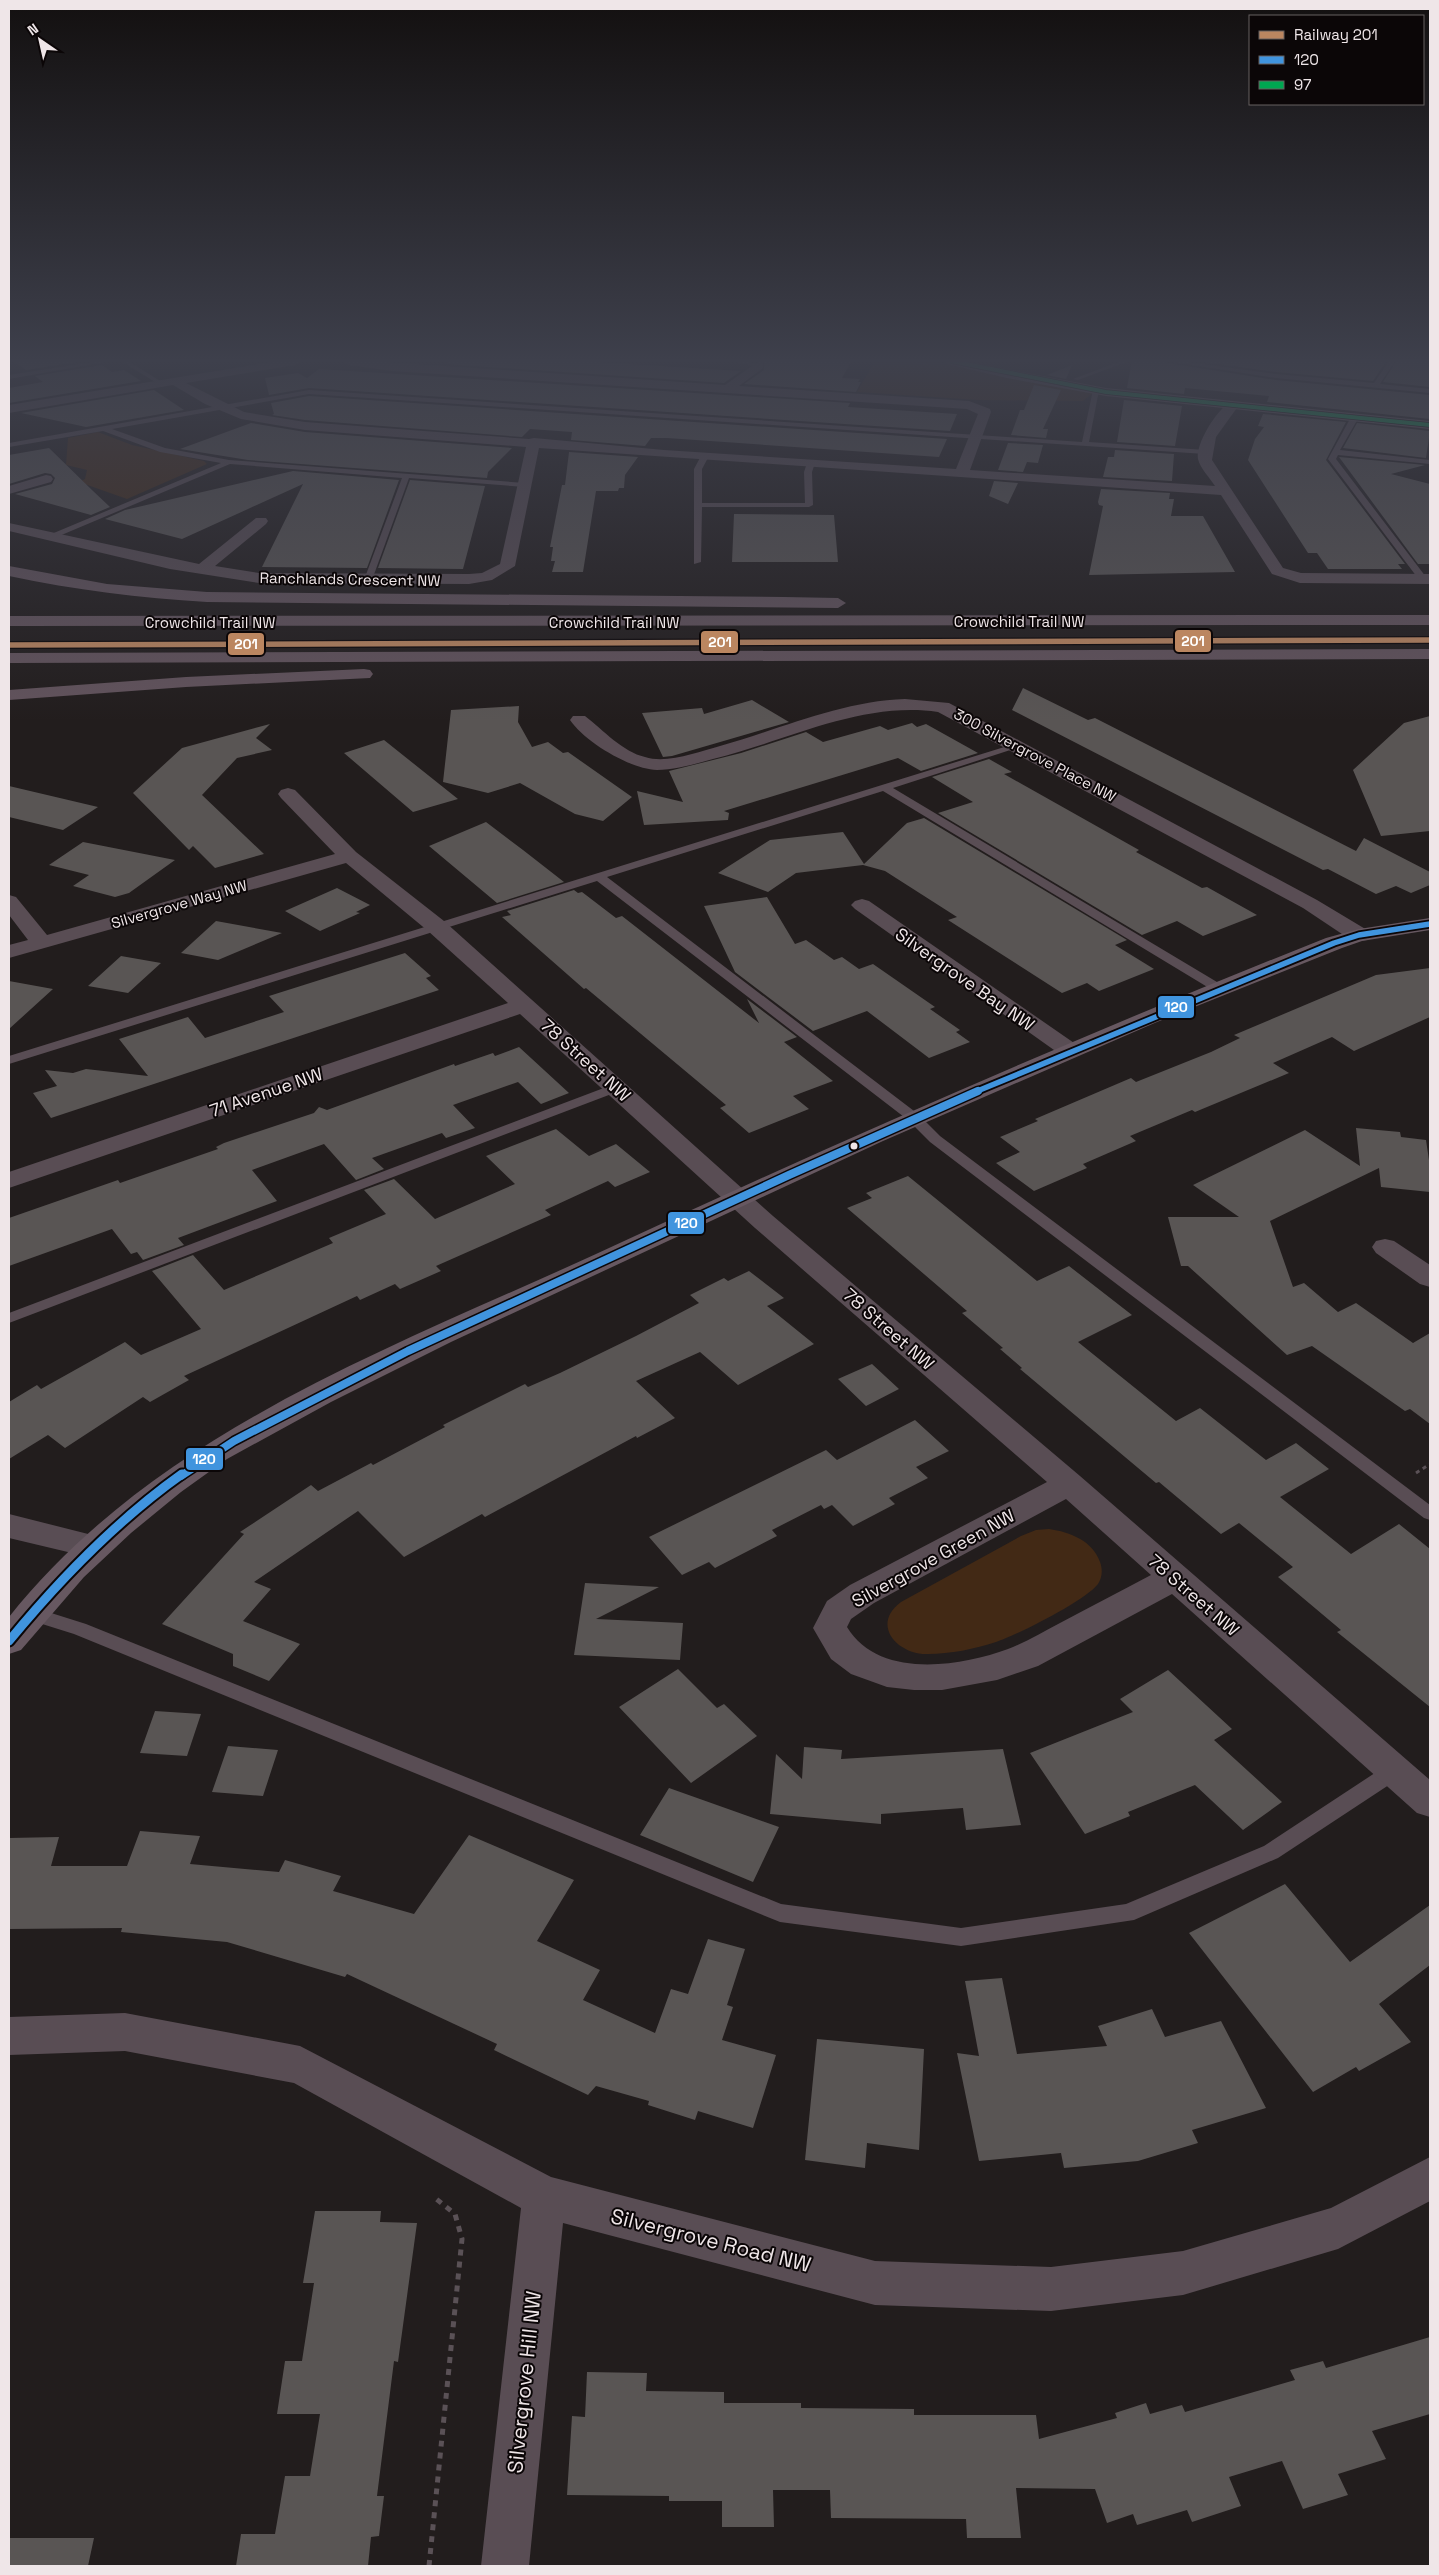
<svg xmlns="http://www.w3.org/2000/svg" width="1439" height="2575" viewBox="0 0 1439 2575" font-family="'Space Grotesk',sans-serif">
	<style>
		.green { fill: #422915 }
		.building { fill: #595554 }
		.lines { fill: none; stroke-linecap: round; stroke-linejoin: round }
		.path-far2 { stroke: #5a5156; stroke-width: 1; stroke-dasharray: 2 2; stroke-linecap: butt }
		.path-far1 { stroke: #5a5156; stroke-width: 3; stroke-dasharray: 4 4; stroke-linecap: butt }
		.path { stroke: #5a5156; stroke-width: 5; stroke-dasharray: 6 6; stroke-linecap: butt }
		.lane { fill: #594d54; fill-rule: evenodd }
		.street { fill: #594d54; fill-rule: evenodd }
		.secondary { fill: #675861; fill-rule: evenodd }
		.highway { fill: #62535c; fill-rule: evenodd }
		.bus-1-far2-casing { stroke: #0b0607; stroke-width: 9 }
		.bus-1-far1-casing { stroke: #0b0607; stroke-width: 11 }
		.bus-1-casing { stroke: #0b0607; stroke-width: 13 }
		.bus-2-casing { stroke: #0b0607; stroke-width: 5.5 }
		.bus-1-far2 { stroke: #4094de; stroke-width: 5.5 }
		.bus-1-far1 { stroke: #4094de; stroke-width: 8 }
		.bus-1 { stroke: #4094de; stroke-width: 9 }
		.bus-2 { stroke: #00a651; stroke-width: 4 }
		.rail-1-casing { stroke: #0b0607; stroke-width: 8 }
		.rail-1 { stroke: #bb8660; stroke-width: 5.5 }
		.bus-dot { fill: #efe6e8; stroke: #0b0607; stroke-width: 2 }
		.labels { text-anchor: middle; dominant-baseline: central; stroke-width: 4; stroke-linejoin: round; paint-order: stroke }
		.far-street-label { font-size: 15px; fill: #efe6e8; stroke: #0b0607 }
		.street-label { font-size: 18px; fill: #efe6e8; stroke: #0b0607 }
		.near-street-label { font-size: 21px; fill: #efe6e8; stroke: #0b0607 }
		.line-badge { stroke: #0b0607; stroke-width: 2 }
		.badge-label { font-size: 14px; text-anchor: middle; font-weight: bold; fill: #fff }
	</style>
	<rect width="100%" height="100%" fill="#221d1d"/>
	<path class="green" d="M875,361H934L1032,382L1093,393L1083,401L979,400L857,392Z
		M98,432L132,445L204,461L207,464L127,499L79,482L85,479L87,470L66,465L68,438Z
		M1049,1529C1070,1532 1093,1541 1100,1562C1103,1570 1102,1578 1098,1584C1085,1601 1017,1635 996,1642C975,1649 950,1654 928,1654C898,1655 870,1625 901,1602L1021,1536L1036,1530Z"/>
	<path class="building" d="M12,360H90L26,370Z
		M449,360H564L741,371L724,383L445,364Z
		M764,360H852L842,378L860,379L858,382H861L856,392L744,384L764,370Z
		M1132,360H1165L1167,363L1276,380L1430,395V419L1267,402L1269,396L1185,388L1184,394L1127,388Z
		M1190,360H1387L1373,381L1276,372Z
		M1397,360H1430V387L1383,382Z
		M102,365L112,372L124,370L141,381L9,403V388L43,382L35,376Z
		M1072,365L1066,379L1047,375Z
		M319,369L850,403L848,407L957,414L950,431L309,388L269,395L265,378L298,373L307,378Z
		M1034,385L1061,390L1043,429H1048L1046,438L1011,435L1019,413L1020,410H1024Z
		M154,390L184,410L86,427L21,413Z
		M309,396L947,439L939,457L667,438H651L645,446L571,440L572,432L530,429L522,437L305,420L272,415L274,414L271,403Z
		M1124,400L1182,406L1175,446L1117,442Z
		M1263,414L1346,422L1326,460L1405,564H1398L1402,569H1328L1317,553H1308L1248,460L1255,439L1264,427L1258,426Z
		M251,423L305,432L512,448L488,472L487,478L248,460L180,449Z
		M1357,423L1430,431L1426,458L1343,448Z
		M1008,443L1043,445L1038,463L1027,462L1023,472L998,470Z
		M49,448L92,490L110,507L91,515L15,494L52,484L55,478L51,474L45,473L9,484V455Z
		M1115,450L1174,454L1172,481L1103,477L1108,457H1114Z
		M569,452L638,457L625,475L624,488H619L618,491H596L583,572H552L555,561H551L553,547H550L562,485H565Z
		M1339,457L1425,465L1391,474L1430,484V564H1418Z
		M293,471L399,480L367,568L262,567L303,484L182,539L105,519L125,510Z
		M410,480L485,486L463,569L378,568Z
		M994,481L1018,483L1008,504L989,496Z
		M1101,489L1170,493L1169,499H1174L1171,516H1203L1235,572L1089,575L1103,506L1099,505L1098,502Z
		M734,514L834,515L838,562H732Z
		M1023,688L1088,720L1095,718L1356,851L1364,838L1430,872V885L1411,893L1396,886L1376,894L1328,869L1323,870L1012,710Z
		M752,700L789,722L672,756L663,757L642,713L702,708L704,714Z
		M519,706L518,722L532,747L548,742L563,753L568,752L632,797L603,821L575,814L520,783L488,793L443,782L451,710Z
		M1430,716V831L1381,836L1353,770L1404,723Z
		M912,723L917,727L926,724L978,753L921,771L898,758L724,811L729,813L728,820L644,825L637,791L683,802L669,771L741,753L806,732L823,742L880,726L888,730Z
		M270,724L256,738L272,750L237,758L202,795L264,854L215,868L193,846L189,850L133,793L182,748Z
		M384,740L458,799L413,812L344,753Z
		M989,759L1012,772L1004,774L1139,850L1136,852L1202,888L1207,887L1257,915L1203,936L1177,921L1142,935L938,813L973,802L932,777Z
		M9,786L98,807L63,830L9,817Z
		M924,818L1127,940L1115,945L1154,969L1099,991L1087,983L1062,993L948,920L957,917L885,871L863,865L796,873L768,892L718,873L770,840L843,832L864,864L907,823Z
		M486,822L523,850L564,882L497,903L429,846Z
		M83,842L175,860L129,893L115,897L73,886L89,875L49,865Z
		M337,888L370,905L356,912L360,913L320,931L285,911Z
		M574,890L578,893L582,892L616,918L622,916L759,1023L747,999L797,1037L784,1042L833,1081L793,1096L809,1109L749,1133L720,1108L726,1105L586,988L584,989L502,917L511,915L507,911Z
		M767,897L795,944L806,940L834,960L842,957L859,969L873,964L935,1007L930,1009L960,1030L956,1032L970,1042L929,1058L867,1011L813,1031L735,972L704,906Z
		M216,921L282,933L218,960L181,953Z
		M405,953L431,976L426,978L439,990L51,1118L33,1093L57,1086L45,1070L73,1073L86,1069L148,1076L119,1039L188,1017L205,1038L284,1012L269,996Z
		M121,956L161,963L128,993L88,986Z
		M1430,968V1017L1354,1051L1332,1037L1273,1063L1289,1073L1195,1112L1192,1110L1130,1136L1136,1141L1083,1164L1087,1168L1034,1191L996,1163L1020,1152L1000,1137L1038,1121L1035,1119L1131,1078L1136,1082L1211,1052L1240,1038L1234,1035L1376,975Z
		M9,981L53,989L9,1029Z
		M519,1047L569,1093L541,1104L518,1082L453,1105L475,1128L446,1138L442,1133L372,1158L384,1169L356,1180L324,1144L252,1170L277,1201L178,1238L184,1245L143,1260L137,1252L131,1254L112,1229L9,1266V1218L118,1180L120,1183L218,1149L216,1147L224,1143L314,1113L319,1107L327,1110L454,1064L455,1066L493,1053L495,1056Z
		M1356,1128L1400,1132L1401,1137L1426,1140L1430,1167V1192L1381,1187L1379,1168L1270,1221L1293,1287L1304,1283L1338,1312L1356,1303L1413,1343L1430,1333V1424L1410,1409L1405,1411L1312,1346L1287,1355L1188,1266H1181L1168,1217H1239L1193,1185L1305,1130L1360,1166Z
		M556,1129L589,1156L616,1144L650,1172L615,1187L608,1181L545,1210L551,1215L436,1266L441,1271L400,1289L395,1284L360,1300L357,1296L184,1376L189,1380L150,1402L143,1397L65,1448L48,1435L9,1459V1402L37,1385L41,1389L125,1342L141,1355L201,1329L152,1271L193,1255L224,1290L333,1243L329,1238L386,1214L364,1190L394,1179L435,1219L515,1184L486,1156Z
		M908,1176L1037,1281L1069,1266L1132,1315L1078,1342L1176,1421L1200,1408L1266,1460L1296,1443L1329,1469L1280,1497L1351,1554L1399,1524L1430,1549V1707L1337,1632L1341,1630L1278,1577L1293,1567L1239,1523L1221,1534L1159,1482L1156,1483L1020,1369L1022,1368L1000,1349L1003,1348L962,1313L967,1311L847,1208L872,1198L866,1193Z
		M749,1271L784,1298L767,1306L814,1344L738,1385L700,1352L636,1381L675,1418L637,1438L636,1436L485,1517L482,1514L404,1557L358,1511L254,1582L271,1589L243,1621L300,1644L269,1681L233,1666V1654L162,1624L244,1534L240,1532L311,1485L318,1491L371,1463L373,1465L445,1427L443,1425L525,1384L528,1387L560,1373L636,1336L699,1303L690,1295L724,1278L728,1281Z
		M872,1364L899,1389L866,1406L838,1379Z
		M915,1420L949,1451L916,1467L928,1478L889,1498L895,1504L853,1526L832,1505L824,1509L821,1505L772,1530L777,1536L715,1568L709,1562L682,1575L649,1537L826,1450L837,1460Z
		M585,1583L659,1587L596,1619L683,1623L680,1660L574,1655Z
		M678,1669L717,1708L724,1704L757,1736L691,1783L619,1707Z
		M1168,1670L1232,1729L1214,1740L1282,1802L1243,1830L1195,1785L1128,1812L1130,1816L1085,1834L1030,1753L1133,1712L1120,1699Z
		M155,1711L201,1714L187,1756L140,1753Z
		M228,1746L278,1750L263,1796L212,1792Z
		M804,1747L842,1750L841,1759L1003,1749L1021,1825L966,1830L963,1808L881,1814V1824L770,1814L776,1754L802,1779Z
		M669,1788L779,1827L753,1882L640,1835Z
		M140,1831L200,1836L190,1864L279,1872L285,1860L341,1876L333,1891L414,1914L469,1835L574,1880L537,1941L600,1970L583,2000L655,2033L671,1989L688,1994L708,1939L745,1949L727,2005L733,2007L722,2040L776,2055L753,2128L698,2111L695,2120L648,2105L649,2101L596,2086L588,2095L494,2050L497,2044L347,1974L345,1977L227,1942L121,1932L122,1928L9,1929V1838L59,1837L51,1866H127Z
		M1285,1884L1350,1962L1430,1905V1965L1379,2004L1411,2042L1359,2071L1356,2067L1313,2092L1189,1933Z
		M1002,1978L1017,2054L1107,2046L1098,2026L1152,2009L1165,2037L1221,2021L1266,2108L1192,2130L1198,2143L1138,2161L1064,2168L1061,2153L979,2161L957,2053L979,2056L965,1981Z
		M817,2039L924,2049L919,2150L867,2143L865,2168L805,2160Z
		M315,2211H381L380,2222L417,2223L398,2362L394,2361L377,2496H384L379,2536L371,2537L368,2566H236L241,2534H275L285,2476H310L320,2414H277L285,2361H302L314,2283H303Z
		M1430,2337V2414L1372,2431L1386,2459L1338,2474L1348,2495L1303,2509L1282,2461L1229,2477L1241,2506L1192,2522L1187,2510L1137,2525L1133,2514L1107,2523L1095,2489L1016,2488L1021,2538H967L966,2519L831,2518L830,2490H773L774,2527H722V2501H669V2496L567,2495L572,2416L585,2417L587,2372L647,2373L646,2391L724,2392V2403H801V2408L914,2409V2415H1036L1039,2439L1117,2418L1115,2413L1146,2403L1150,2414L1182,2405L1185,2412L1295,2380L1290,2370L1323,2361L1326,2368Z
		M9,2538H94L88,2566H9Z"/>
	<g class="lines">
		<path class="path-far2" d="M907,361L928,365"/>
		<path class="path-far1" d="M1416,1473L1430,1464"/>
		<path class="path" d="M429,2566L462,2239L455,2214L435,2198"/>
		<path class="lane" d="M99,361H111L9,379V375Z
			M121,361H128L165,384L160,385Z
			M732,361H744L762,365L759,367Z
			M1121,361H1129L1078,380L1073,379Z
			M1167,361H1180L1276,374L1374,383L1389,361H1395L1380,384L1430,389V393L1276,378Z
			M1096,388L1099,390L1089,442L1205,450L1209,452L1205,454L309,394L112,429L165,448L229,460L525,483L529,485L525,487L409,478L372,580L368,583L364,580L402,478L230,464L52,539L48,537L49,535L221,463L160,452L103,431L9,447V443L309,390L1082,442L1093,390Z
			M1355,415L1359,417L1340,450L1430,460V464L1338,455L1336,459L1426,577V581H1420L1328,459L1351,417Z
			M702,454L709,456L702,469V503H805L804,472L807,463L811,461L815,463L812,472L813,505L809,507H702L701,562L694,564V469Z
			M1014,744L1023,746L893,788L1222,985V991H1214L883,791L607,877L918,1114L940,1136L1430,1505V1520L1424,1518L930,1142L908,1120L597,881L9,1064V1056Z
			M617,1083L624,1087L622,1090L9,1323V1313Z
			M29,1606L86,1624L781,1904L961,1928L1126,1904L1264,1846L1387,1765L1394,1763L1401,1765L1404,1771L1401,1777L1278,1858L1134,1920L961,1946L780,1922L74,1634L23,1618L20,1613L23,1608Z"/>
		<path class="street" d="M277,361H301L295,365L186,383L244,412L305,422L529,439L534,438L664,450L956,469L978,414L967,409L392,371L349,365L343,361H371L725,385L759,361L763,362V368L739,386L969,401L990,409L991,412L970,470L1215,486C1210,478 1200,468 1198,459C1195,444 1219,405 1233,401L1239,405L1216,437L1212,460L1283,568L1301,573L1430,574V584L1300,583L1272,574L1221,495L539,448L515,566L492,580L469,584L259,583L170,569L9,531V523L199,564L256,518H266L268,521L266,524L215,566L259,573L469,574L482,573L500,564L526,447L305,430L241,419L205,404L173,385L9,413V405Z
			M46,475L51,476L53,479L51,482L9,494V486Z
			M905,699L949,703L1317,900L1367,930L1370,935L1367,940L1359,941L1351,940L1303,908L938,712C861,701 787,741 713,759C695,764 675,770 657,770C630,769 585,742 570,720L573,716H585C603,730 623,752 645,757C667,764 698,752 720,746C780,729 842,701 905,699Z
			M288,788L295,790L356,852L444,921L773,1216L1080,1476L1430,1780V1817L1417,1813L1172,1594L1038,1666L997,1680L942,1690H914L887,1687L851,1674L831,1659L813,1628L827,1601L850,1585L1047,1482L755,1228L520,1014L9,1188V1172L508,1003L428,931L346,863L9,958V945L28,940L9,915V895L16,897L47,935L335,854L281,798L278,794L281,790ZM1066,1499L1151,1575C1121,1591 1090,1607 1060,1623C1043,1632 1026,1642 1008,1649C959,1667 878,1679 847,1627L851,1619L874,1603Z
			M862,899L869,901L1077,1045L1081,1050L1077,1055L1069,1057L1061,1055L855,909L851,905L855,901Z
			M1385,1239L1394,1241L1430,1265V1287L1420,1284L1376,1253L1372,1247L1376,1241Z
			M9,1514L104,1538L109,1546L104,1554L93,1558L9,1538Z
			M125,2013L300,2046L551,2177L875,2261L1051,2267L1183,2251L1331,2208L1430,2157V2201L1338,2249L1183,2295L1051,2311L875,2305L563,2223L529,2566H481L521,2208L294,2083L125,2051L9,2055V2017Z"/>
		<path class="secondary" d="M945,361H964L1106,388L1430,421V429L1106,396L1007,378L947,364Z
			M1430,918V930L1362,941L1342,948L1157,1022L883,1141L451,1342L331,1402L227,1459L181,1492L131,1533L84,1577L21,1650L9,1654V1617C155,1433 389,1349 596,1254C837,1142 1079,1036 1326,938L1359,929Z"/>
		<path class="highway" d="M9,566L107,584L207,592L784,597L838,598L846,603L838,608L207,602C140,598 75,590 9,576Z
			M1430,615V625L9,626V616Z
			M1430,649V659L9,663V653Z
			M364,669L370,670L373,674L370,678L186,687L9,700V690L186,677Z"/>
		<g class="bus-1-far2-casing">
			<path id="bus-1-far2" d="M975,1092L1334,943L1359,935L1430,924"/>
		</g>
		<g class="bus-1-far1-casing">
			<path id="bus-1-far1" d="M181,1476L234,1441L408,1351L789,1175L978,1091"/>
		</g>
		<g class="bus-1-casing">
			<path id="bus-1" d="M9,1641C60,1579 116,1521 182,1474"/>
		</g>
		<g class="bus-2-casing">
			<path id="bus-2" d="M951,361L1106,392L1430,425"/>
		</g>
		<use href="#bus-1-far2" class="bus-1-far2"/>
		<use href="#bus-1-far1" class="bus-1-far1"/>
		<use href="#bus-1" class="bus-1"/>
		<use href="#bus-2" class="bus-2"/>
		<g class="rail-1-casing">
			<path id="rail-1" d="M9,645L1430,640"/>
		</g>
		<use href="#rail-1" class="rail-1"/>
	</g>
	<linearGradient id="sky" x2="0" y2="1"><stop stop-color="#131010"/><stop offset="0.5" stop-color="#3e404c"/><stop offset="1" stop-color="#3e404c" stop-opacity="0"/></linearGradient>
	<rect width="1439" height="721" fill="url(#sky)"/>
	<circle class="bus-dot" cx="854" cy="1146" r="4.5"/>
	<g class="labels">
		<g class="far-street-label">
			<text transform="translate(350 579) rotate(1)">Ranchlands Crescent NW</text>
			<text x="1019" y="621">Crowchild Trail NW</text>
			<text x="210" y="622">Crowchild Trail NW</text>
			<text x="614" y="622">Crowchild Trail NW</text>
			<text transform="translate(1035 755) rotate(28)">300 Silvergrove Place NW</text>
			<text transform="translate(179 904) rotate(-16)">Silvergrove Way NW</text>
		</g>
		<g class="street-label">
			<text transform="translate(965 979) rotate(35)">Silvergrove Bay NW</text>
			<text transform="translate(586 1060) rotate(42)">78 Street NW</text>
			<text transform="translate(266 1092) rotate(-19)">71 Avenue NW</text>
			<text transform="translate(889 1329) rotate(41)">78 Street NW</text>
			<text transform="translate(933 1558) rotate(-29)">Silvergrove Green NW</text>
			<text transform="translate(1194 1595) rotate(41)">78 Street NW</text>
		</g>
		<g class="near-street-label">
			<text transform="translate(711 2240) rotate(14)">Silvergrove Road NW</text>
			<text transform="translate(524 2382) rotate(-84)">Silvergrove Hill NW</text>
		</g>
	</g>
	<g class="line-badge">
		<rect x="1174" y="629" width="38" height="24" rx="5" fill="#bb8660"/>
		<rect x="700" y="630" width="39" height="24" rx="5" fill="#bb8660"/>
		<rect x="227" y="632" width="38" height="24" rx="5" fill="#bb8660"/>
		<rect x="1157" y="995" width="38" height="24" rx="5" fill="#4094de"/>
		<rect x="667" y="1211" width="38" height="24" rx="5" fill="#4094de"/>
		<rect x="185" y="1447" width="39" height="24" rx="5" fill="#4094de"/>
	</g>
	<g class="badge-label">
		<text x="1193" y="646">201</text>
		<text x="720" y="647">201</text>
		<text x="246" y="649">201</text>
		<text x="1176" y="1012">120</text>
		<text x="686" y="1228">120</text>
		<text x="204" y="1464">120</text>
	</g>
	<rect width="1439" height="2575" fill="none" stroke="#efe6e8" stroke-width="20"/>
	<rect x="1249" y="15" width="175" height="90" fill="#0b0607" stroke="#666061"/>
	<rect x="1259" y="31" width="25" height="8" fill="#bb8660" stroke="#666061"/>
	<text x="1294" y="40" font-size="15" fill="#efe6e8">Railway 201</text>
	<rect x="1259" y="56" width="25" height="8" fill="#4094de" stroke="#666061"/>
	<text x="1294" y="65" font-size="15" fill="#efe6e8">120</text>
	<rect x="1259" y="81" width="25" height="8" fill="#00a651" stroke="#666061"/>
	<text x="1294" y="90" font-size="15" fill="#efe6e8">97</text>
	<g transform="translate(40 40) rotate(326)" stroke="#0b0607" stroke-width="4" paint-order="stroke">
	<path d="M0-4L9 19L0 12L-9 19Z" fill="#efe6e8"/>
	<text y="-8" font-size="14" font-weight="bold" text-anchor="middle" fill="#efe6e8">N</text>
	</g>
</svg>
